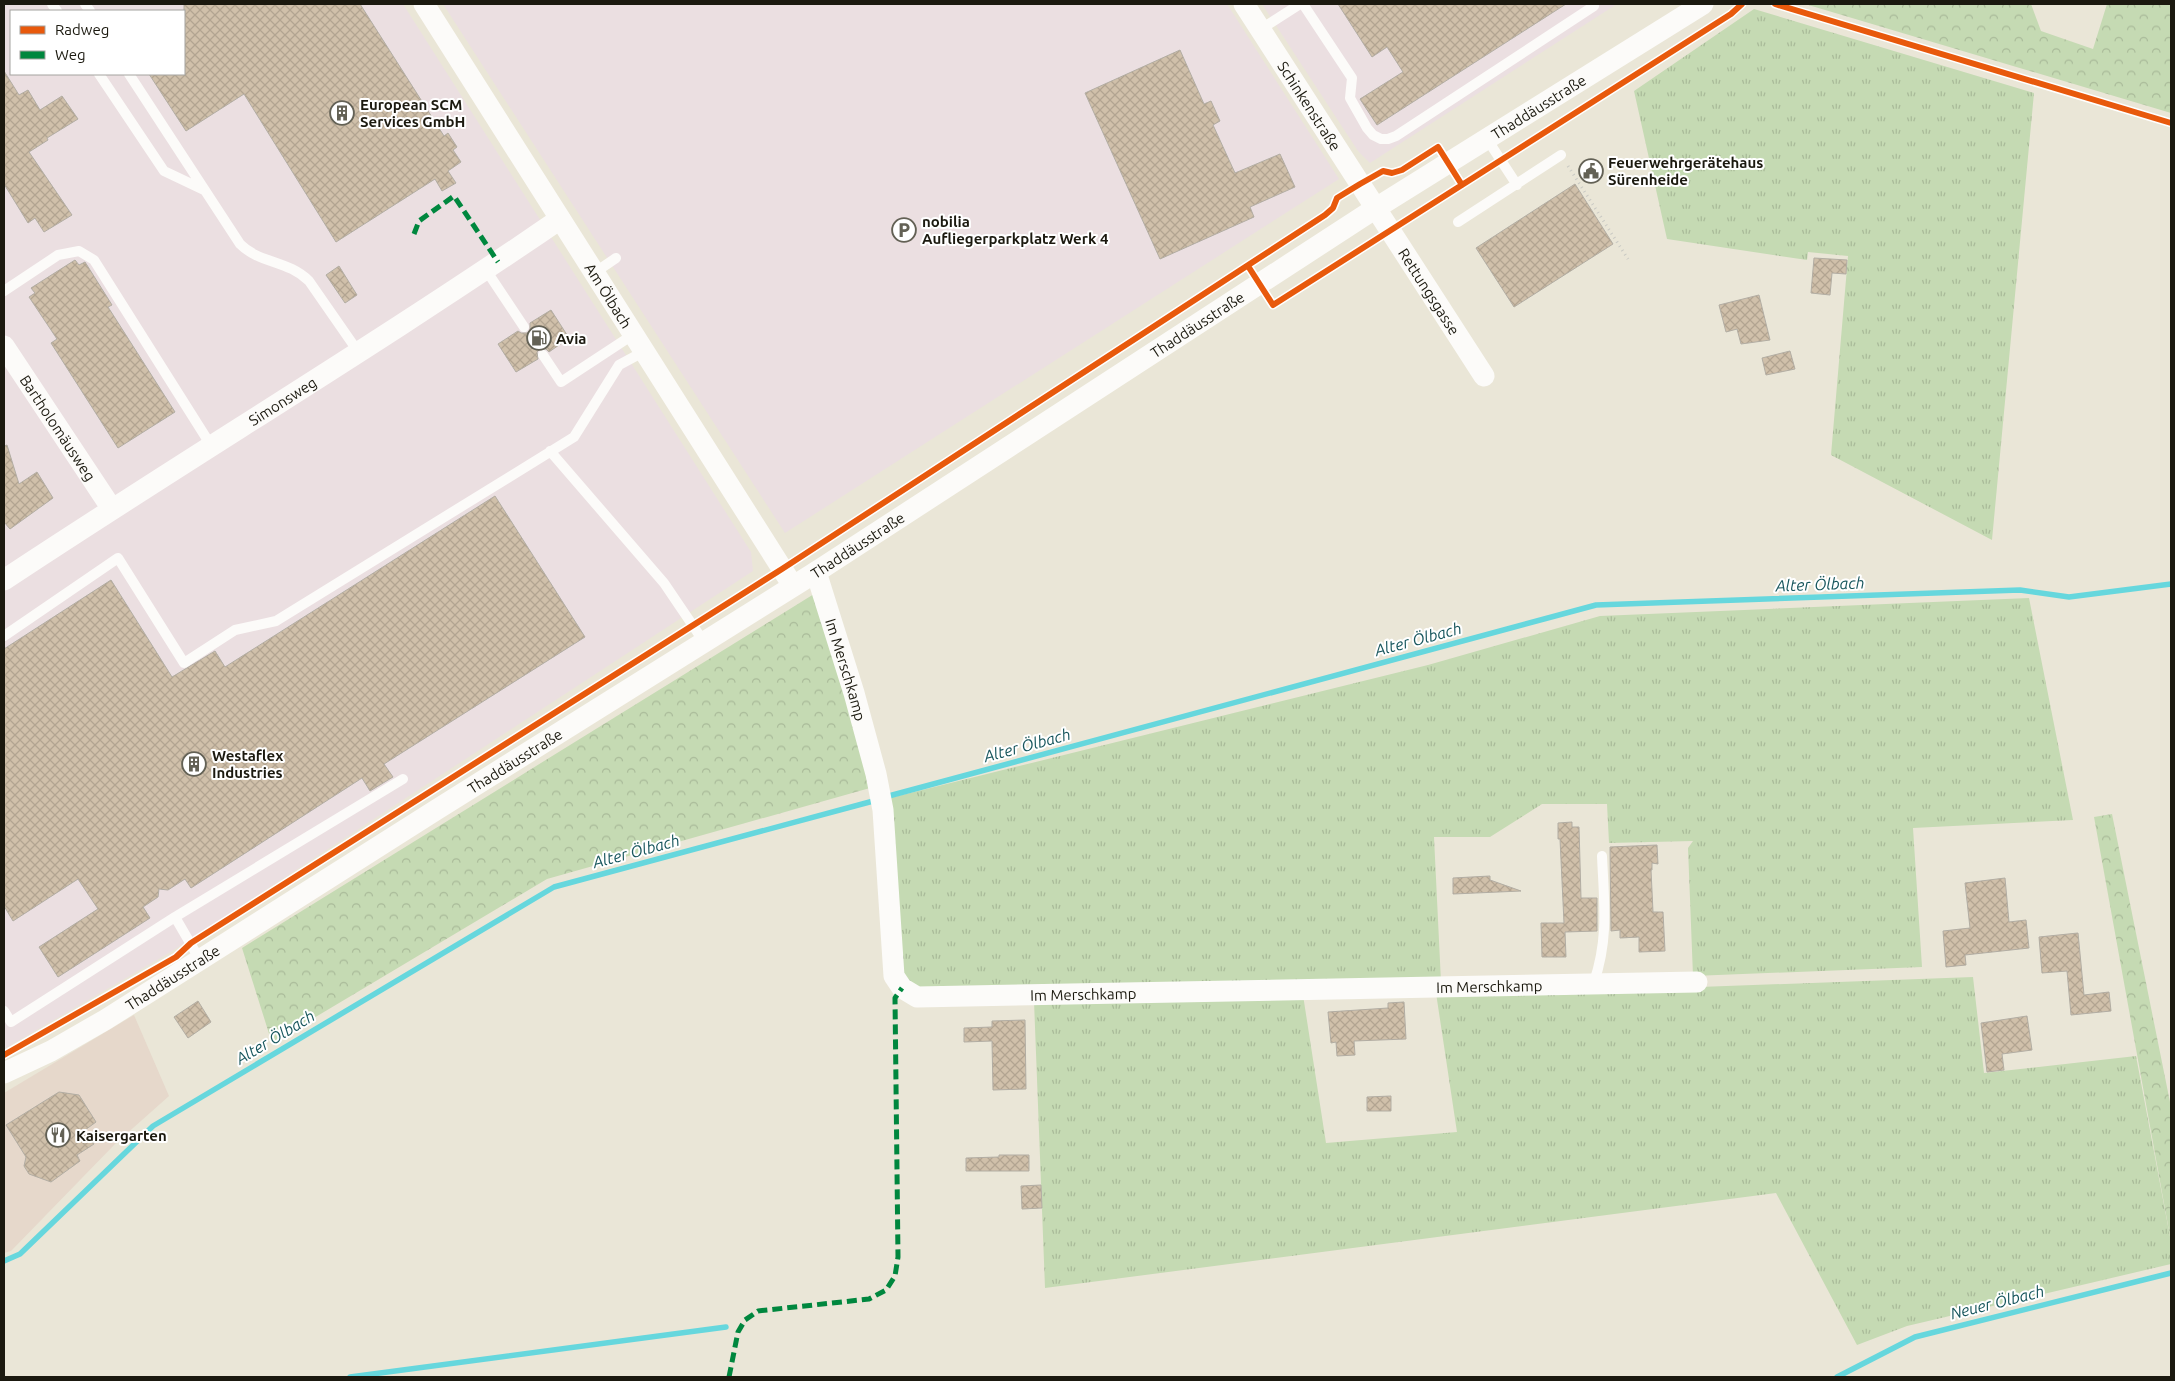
<svg xmlns="http://www.w3.org/2000/svg" width="2175" height="1381" viewBox="0 0 2175 1381" font-family="Ubuntu,sans-serif">
	<style>
		.commercial { fill: #e6d8cb }
		.industrial { fill: #ebdfe1; fill-rule: evenodd }
		.grass { fill: url(#grass-tufts) }
		.forest { fill: url(#forest-crowns) }
		.lines { fill: none; stroke-linecap: round; stroke-linejoin: round }
		.stream { stroke: #66d7dd; stroke-width: 5.5 }
		.building { fill: url(#building-cross-hatch); stroke: #b2ada3 }
		.path { stroke: #c9c9c3; stroke-width: 3; stroke-dasharray: 1 4; stroke-linecap: butt }
		.lane { stroke: #fcfbf9; stroke-width: 10 }
		.street { stroke: #fcfbf9; stroke-width: 21 }
		.quiet { stroke: #00873e; stroke-width: 5; stroke-dasharray: 10 5; stroke-linecap: butt }
		.cycleway-casing { stroke: #fff; stroke-width: 9 }
		.cycleway { stroke: #e8590c; stroke-width: 6 }
		.labels { text-anchor: middle; dominant-baseline: central; stroke-width: 4; stroke-linejoin: round; paint-order: stroke }
		.poi-label { font-size: 15px; font-weight: bold; fill: #1b190f; stroke: #fff; text-anchor: start }
		.street-label { font-size: 15px; fill: #1b190f; stroke: #fff }
		.water-label { font-size: 16px; font-style: italic; fill: #16555c; stroke: #fff }
	</style>
	<defs>
		<pattern id="grass-tufts" width="24" height="20" patternUnits="userSpaceOnUse" patternTransform="scale(1.25)"><rect width="24" height="20" fill="#c5dab3"/><path d="M3 7l-1-3M5 7V3M7 7l1-3M15 17l-1-3M17 17v-4M19 17l1-3" fill="none" stroke="#a9ba99"/></pattern>
		<pattern id="forest-crowns" width="20" height="18" patternUnits="userSpaceOnUse" patternTransform="scale(1.25)"><rect width="20" height="18" fill="#c5dab3"/><path d="M2 6a3 3 0 1 1 6 0M12 15a3 3 0 1 1 6 0" fill="none" stroke="#a9ba99"/></pattern>
		<pattern id="building-cross-hatch" width="8" height="8" patternUnits="userSpaceOnUse" patternTransform="scale(1.25)"><rect width="8" height="8" fill="#d0c0aa"/><path d="M0 0l8 8M0 8l8-8" fill="none" stroke="#b2a491"/></pattern>
	</defs>
	<rect width="100%" height="100%" fill="#eae6d7"/>
	<path class="commercial" d="M134,1015L169,1096L115,1144L11,1251L4,1253V1093Z"/>
	<path class="industrial" d="M4,4H403L751,552L753,571L169,953L4,1049ZM11,11H184V74H11Z
		M443,4H1227L1339,179L785,533Z
		M1262,4H1617L1370,163L1358,151Z"/>
	<path class="grass" d="M1754,9L2034,93L1992,540L1831,455L1848,256L1808,252L1807,260L1667,239L1634,91Z
		M2029,598L2073,820L1913,828L1922,967L1693,976L1688,848L1693,841L1609,843L1607,804H1542L1490,837H1434L1441,982L920,990L901,975L890,798L1428,665L1600,616Z
		M1973,977L1984,1073L2136,1056L2171,1242V1264L1907,1326L1857,1345L1776,1193L1045,1288L1034,1001L1303,995L1326,1143L1457,1132L1436,993L1511,994Z"/>
	<path class="forest" d="M1805,4H2031L2041,31L2093,49L2107,4H2171V113Z
		M814,594L845,697L870,788L547,879L272,1043L242,948Z
		M2112,814L2171,1107V1242L2094,817Z"/>
	<g class="lines">
		<path class="stream" d="M885,797L1596,605L2020,590L2069,597L2171,584
			M4,1261L20,1254L153,1126L554,887L877,800
			M350,1377L726,1327
			M1837,1377L1915,1337L2171,1273"/>
	</g>
	<path class="building" d="M184,4H360L444,136L448,133L457,147L453,150L461,162L448,171L456,183L442,191L435,179L336,242L244,94L186,131L149,74H184Z
		M1338,4H1566L1377,125L1360,99L1403,72L1387,47L1372,57Z
		M1180,50L1204,104L1211,101L1220,121L1213,125L1235,173L1280,154L1295,187L1250,207L1254,217L1160,259L1085,93Z
		M4,71L19,95L28,90L40,110L62,96L78,119L47,138L48,140L29,152L72,215L44,232L35,218L28,223L4,184Z
		M1575,184L1613,244L1514,307L1476,248Z
		M1814,258L1847,260L1846,274L1832,273L1830,295L1811,293Z
		M75,260L79,265L85,262L112,305L108,307L175,412L118,448L51,343L57,339L29,297L35,293L31,288Z
		M339,266L357,295L345,303L326,275Z
		M1759,295L1770,340L1741,344L1737,329L1726,332L1719,305Z
		M551,310L569,338L549,352L546,349H540L537,352L538,359L516,372L498,344L518,331L521,333H527L530,330V323Z
		M1790,351L1795,369L1766,375L1762,358Z
		M7,445L19,484L37,472L53,498L10,529L4,522V446Z
		M495,496L585,637L384,764L393,777L370,791L362,778L191,888L185,879L168,890L159,889L158,897L143,907L150,918L58,977L39,947L98,909L78,879L13,921L4,906V649L111,580L172,677L215,651L225,667Z
		M1572,822V827H1579L1581,898H1597V931L1565,932L1566,957H1542L1541,923H1564L1560,839H1558V823Z
		M1657,845L1658,864L1652,863V870H1651L1653,912H1663L1665,951L1639,952V937L1620,938V930L1611,931L1610,847Z
		M1490,876V880L1521,891L1453,894V878Z
		M2005,878L2009,922L2026,920L2029,948L1965,955L1966,965L1946,967L1943,931L1970,928L1965,883Z
		M2078,933L2084,995L2109,992L2111,1011L2071,1015L2067,971L2042,973L2039,937Z
		M198,1001L211,1022L188,1038L174,1017Z
		M1404,1002L1406,1039L1354,1041L1355,1055L1337,1056L1336,1042L1331,1043L1328,1012L1388,1008V1003Z
		M2027,1016L2032,1050L2002,1054L2004,1070L1987,1072L1981,1023Z
		M1025,1020L1026,1089L993,1090L992,1041L964,1042V1028L992,1027V1021Z
		M59,1092L79,1095L96,1122L85,1130L94,1144L77,1155L80,1161L51,1182L29,1174L24,1166L26,1157L6,1125Z
		M1391,1096V1111H1367V1097Z
		M999,1155H1029V1171H966V1158L999,1157Z
		M1041,1185L1042,1208L1022,1209L1021,1186Z"/>
	<g class="lines">
		<path class="path" d="M1568,166L1628,259"/>
		<path class="lane" d="M52,4L57,11
			M85,4L90,11
			M1303,4L1352,78L1350,98L1367,128L1373,135L1381,139H1388L1396,136L1594,6
			M1261,29L1300,4
			M99,74L164,171L204,190
			M129,74L240,244C260,264 288,260 309,281L359,353
			M1487,139L1517,185
			M1458,222L1561,155
			M486,270L524,327
			M594,273L616,258
			M4,291L58,255L79,251L94,260L212,447
			M543,355L561,382L634,334
			M550,451L664,583L704,642
			M4,636L118,558L184,663L235,630L276,621L574,437L619,365L645,351
			M175,917L200,960
			M1594,982C1609,938 1604,902 1602,856
			M4,1011L11,1022L175,917L403,779"/>
		<g class="street">
			<path id="s1" d="M424,4L793,586"/>
			<path id="s2" d="M1244,4L1484,376"/>
			<path id="s3" d="M4,346L112,509"/>
			<path id="s4" d="M816,572L854,693L876,774L883,810L894,976L902,988L917,997L1697,982"/>
			<path id="s5" d="M4,580C188,458 378,344 560,219"/>
			<path id="s6" d="M4,1073L51,1051L105,1020L436,810L816,572L1376,208L1703,4"/>
		</g>
		<path class="quiet" d="M414,234L419,221L454,196L498,262
			M729,1377L738,1332L745,1320L758,1311L869,1299L886,1290L895,1276L898,1257L895,998L902,988"/>
		<g class="cycleway-casing">
			<path id="cycleway" d="M1775,4L2171,123
				M1248,266L1273,305L1731,14L1742,4
				M4,1055L176,957L191,943L782,569L1325,215L1333,208L1337,198L1360,184L1383,171L1392,173L1402,170L1438,147L1462,185"/>
		</g>
		<use href="#cycleway" class="cycleway"/>
	</g>
	<defs>
		<g id="building-ring" transform="scale(1.25)"><circle r="9.5" fill="#fff" stroke="#636155" stroke-width="1.5"/><path d="M-4-6H4V6H1V3H-1V6H-4ZM-2.5-4.3h1.7v1.8h-1.7ZM.8-4.3h1.7v1.8H.8ZM-2.5-1h1.7V.8h-1.7ZM.8-1h1.7V.8H.8Z" fill="#636155"/></g>
		<g id="civic-ring" transform="scale(1.25)"><circle r="9.5" fill="#fff" stroke="#636155" stroke-width="1.5"/><path d="M-.6-6.5H3V-4.5H.6V-3L4-1V1h2V6H-6V1h2V-1L-.6-3ZM-1.2 2.5V6h2.4V2.5Z" fill="#636155"/></g>
		<g id="parking-ring" transform="scale(1.25)"><circle r="9.5" fill="#fff" stroke="#636155" stroke-width="1.5"/><path d="M-3.5-5.5H1a3.5 3.5 0 0 1 0 7H-1V5.5H-3.5ZM-1-3.4V-.6H.8a1.4 1.4 0 0 0 0-2.8Z" fill="#636155"/></g>
		<g id="fuel-ring" transform="scale(1.25)"><circle r="9.5" fill="#fff" stroke="#636155" stroke-width="1.5"/><path d="M-5.5-6h7V0h2V4h1.3V-2.5L3-4.5l.8-.8L6-3V5H2.5V1h-1V6h-7ZM-4.2-4.7v3.2H.2V-4.7Z" fill="#636155"/></g>
		<g id="restaurant-ring" transform="scale(1.25)"><circle r="9.5" fill="#fff" stroke="#636155" stroke-width="1.5"/><path d="M-5-6h1v4h1v-4h1v4h1v-4h1v5L-1.5 .5V6h-2V.5L-5-1ZM5-6V6H3V1.5H1.5Q1.5-4 5-6Z" fill="#636155"/></g>
	</defs>
	<g fill-rule="evenodd">
		<use href="#building-ring" x="342" y="113"/>
		<use href="#civic-ring" x="1591" y="171"/>
		<use href="#parking-ring" x="904" y="230"/>
		<use href="#fuel-ring" x="539" y="338"/>
		<use href="#building-ring" x="194" y="764"/>
		<use href="#restaurant-ring" x="58" y="1135"/>
	</g>
	<g class="labels">
		<g class="poi-label">
			<text x="360" y="104">European SCM<tspan x="360" dy="17">Services GmbH</tspan></text>
			<text x="1608" y="162">Feuerwehrgerätehaus<tspan x="1608" dy="17">Sürenheide</tspan></text>
			<text x="922" y="221">nobilia<tspan x="922" dy="17">Aufliegerparkplatz Werk 4</tspan></text>
			<text x="556" y="338">Avia</text>
			<text x="212" y="755">Westaflex<tspan x="212" dy="17">Industries</tspan></text>
			<text x="76" y="1135">Kaisergarten</text>
		</g>
		<g class="street-label">
			<text stroke="none"><textPath href="#s2" startOffset="121">Schinkenstraße</textPath></text>
			<text stroke="none"><textPath href="#s6" startOffset="1814">Thaddäusstraße</textPath></text>
			<text stroke="none"><textPath href="#s2" startOffset="342">Rettungsgasse</textPath></text>
			<text stroke="none"><textPath href="#s1" startOffset="345">Am Ölbach</textPath></text>
			<text stroke="none"><textPath href="#s6" startOffset="1409">Thaddäusstraße</textPath></text>
			<text stroke="none"><textPath href="#s5" startOffset="331">Simonsweg</textPath></text>
			<text stroke="none"><textPath href="#s3" startOffset="98">Bartholomäusweg</textPath></text>
			<text stroke="none"><textPath href="#s6" startOffset="1004">Thaddäusstraße</textPath></text>
			<text stroke="none"><textPath href="#s4" startOffset="102">Im Merschkamp</textPath></text>
			<text stroke="none"><textPath href="#s6" startOffset="599">Thaddäusstraße</textPath></text>
			<text stroke="none"><textPath href="#s6" startOffset="194">Thaddäusstraße</textPath></text>
			<text stroke="none"><textPath href="#s4" startOffset="1018">Im Merschkamp</textPath></text>
			<text stroke="none"><textPath href="#s4" startOffset="612">Im Merschkamp</textPath></text>
		</g>
		<g class="water-label">
			<text transform="translate(1820 584) rotate(-2)">Alter Ölbach</text>
			<text transform="translate(1418 639) rotate(-15)">Alter Ölbach</text>
			<text transform="translate(1027 745) rotate(-15)">Alter Ölbach</text>
			<text transform="translate(636 851) rotate(-15)">Alter Ölbach</text>
			<text transform="translate(275 1037) rotate(-31)">Alter Ölbach</text>
			<text transform="translate(1997 1302) rotate(-14)">Neuer Ölbach</text>
		</g>
	</g>
	<rect width="2175" height="1381" fill="none" stroke="#1b190f" stroke-width="10"/>
	<rect x="10" y="10" width="175" height="65" fill="#ffffff" stroke="#a4a39f"/>
	<rect x="20" y="26" width="25" height="8" fill="#e8590c" stroke="#a4a39f"/>
	<text x="55" y="35" font-size="15" fill="#1b190f">Radweg</text>
	<rect x="20" y="51" width="25" height="8" fill="#00873e" stroke="#a4a39f"/>
	<text x="55" y="60" font-size="15" fill="#1b190f">Weg</text>
</svg>
